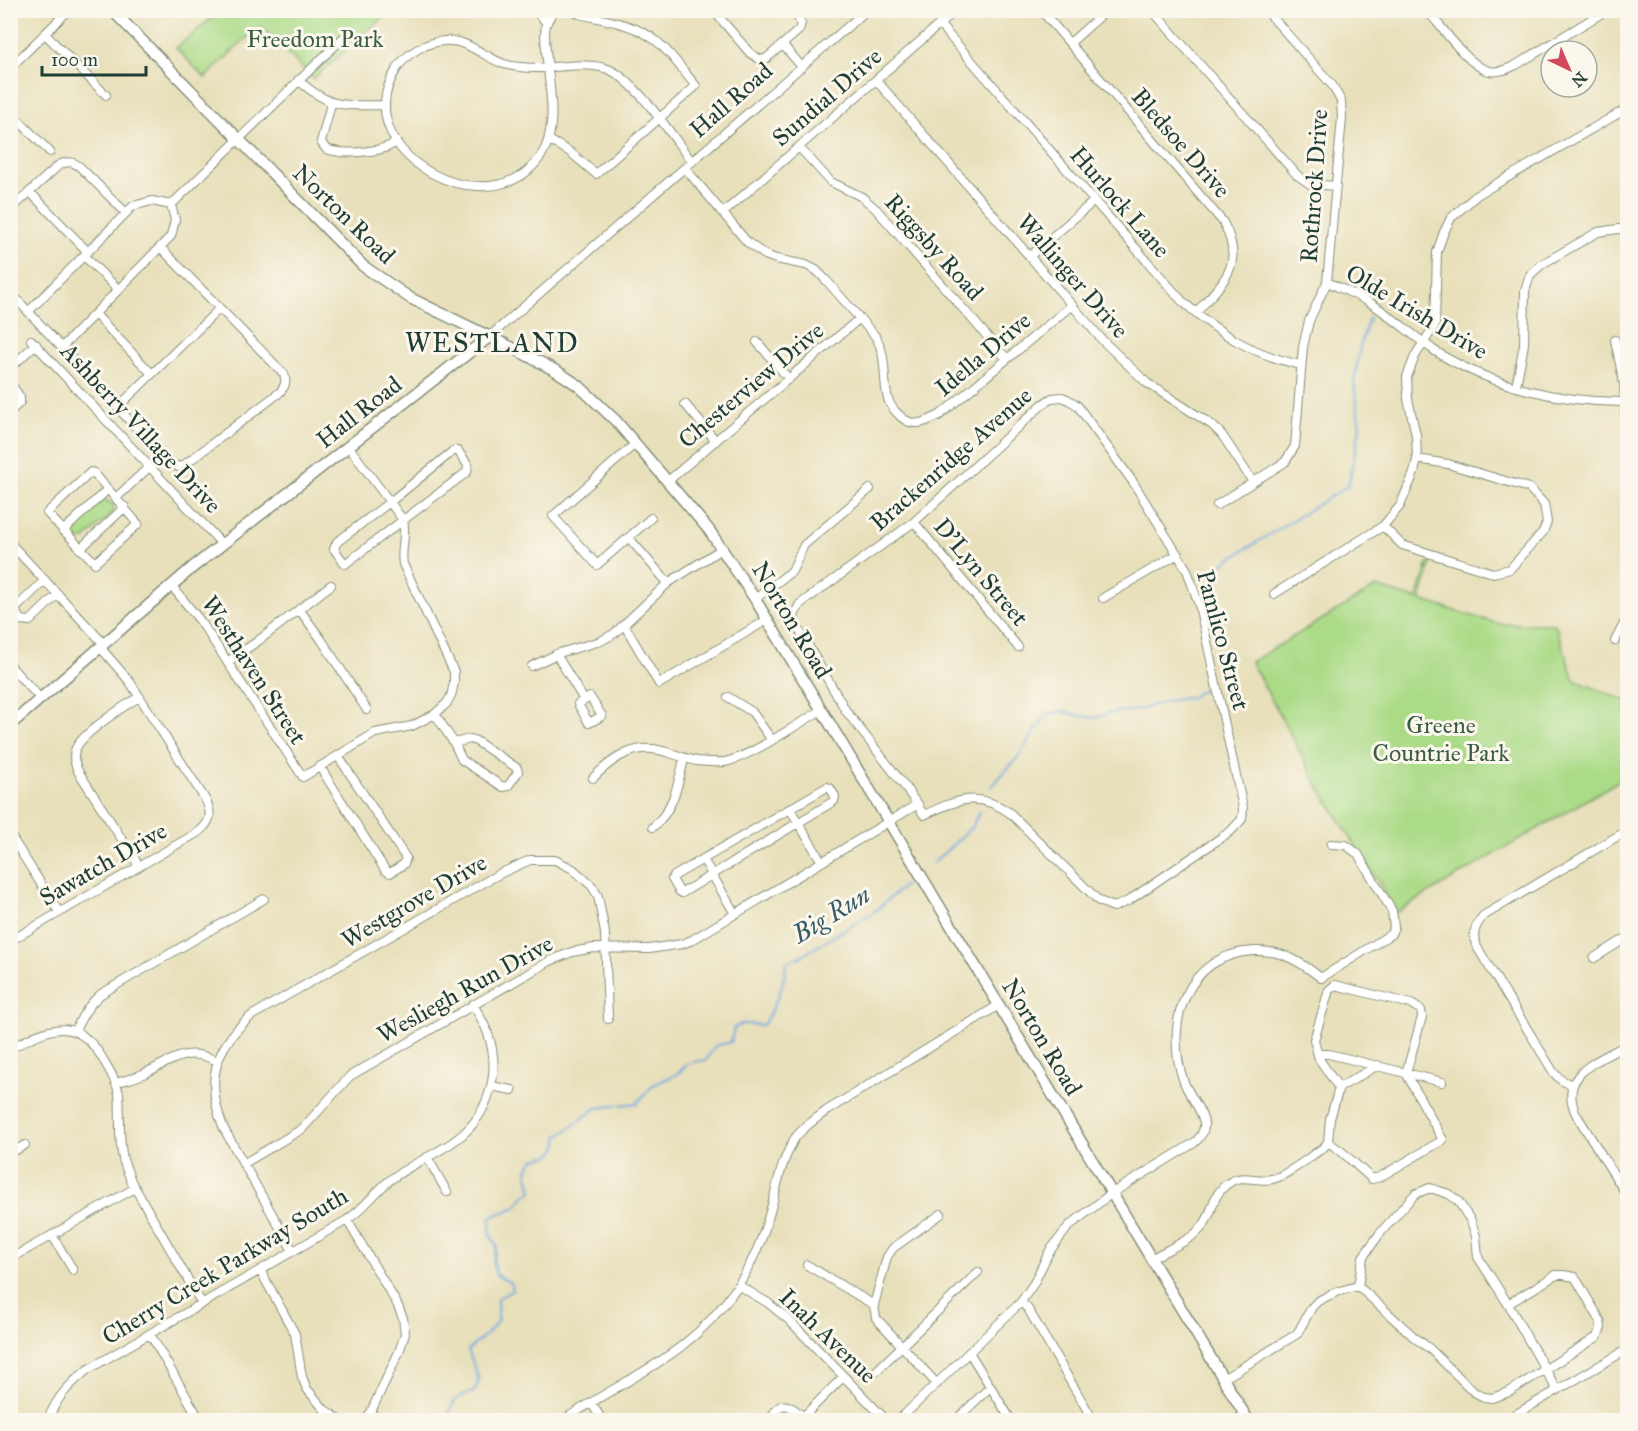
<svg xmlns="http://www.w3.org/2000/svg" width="1638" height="1431" viewBox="0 0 1638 1431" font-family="'IM FELL Great Primer',serif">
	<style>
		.green { fill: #acdb88; stroke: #668c5e; stroke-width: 1.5 }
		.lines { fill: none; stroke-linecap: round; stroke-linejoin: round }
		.stream { stroke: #71a8e0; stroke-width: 2 }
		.minor-casing { stroke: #848e78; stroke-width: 10 }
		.major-casing { stroke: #848e78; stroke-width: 13 }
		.minor { stroke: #fff; stroke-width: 8 }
		.major { stroke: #fff; stroke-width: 10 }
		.labels { text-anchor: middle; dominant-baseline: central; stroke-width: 6; stroke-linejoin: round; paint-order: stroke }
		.park-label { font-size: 24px; fill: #3b5d45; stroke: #fbf7ec }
		.street-label { font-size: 24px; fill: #1f3d34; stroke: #fbf7ec }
		.water-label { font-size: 26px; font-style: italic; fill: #385d68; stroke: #fbf7ec }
		.quarter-label { font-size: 27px; letter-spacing: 1.5px; fill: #1f3d34; stroke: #fbf7ec }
	</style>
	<rect width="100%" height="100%" fill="#fbf7ec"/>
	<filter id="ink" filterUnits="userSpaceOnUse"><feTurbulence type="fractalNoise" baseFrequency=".0167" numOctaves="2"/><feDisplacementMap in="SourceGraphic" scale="12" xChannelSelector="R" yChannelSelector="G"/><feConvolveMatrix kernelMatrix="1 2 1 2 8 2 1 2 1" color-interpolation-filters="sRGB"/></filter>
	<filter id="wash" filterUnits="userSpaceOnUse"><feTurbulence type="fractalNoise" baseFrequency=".008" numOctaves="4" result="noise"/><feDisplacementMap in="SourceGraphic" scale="24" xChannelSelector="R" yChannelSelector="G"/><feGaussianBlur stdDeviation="1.35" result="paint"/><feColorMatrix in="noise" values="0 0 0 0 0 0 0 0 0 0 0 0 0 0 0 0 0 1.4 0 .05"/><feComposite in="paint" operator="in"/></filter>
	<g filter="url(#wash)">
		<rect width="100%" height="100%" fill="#e8e0bb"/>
		<path class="green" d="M220,11H391L313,79L260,25L205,78L176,48Z
			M106,500L114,505L113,512L84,540H78L72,533C73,521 95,502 106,500Z
			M1428,563H1431L1420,600L1499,624H1555L1574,680L1624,700L1627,699V776L1397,912L1319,787L1251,662L1376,587L1417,599Z"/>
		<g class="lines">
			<path class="stream" d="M1213,585L1220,565L1348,486L1360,428L1354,383L1360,346L1369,318
				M991,787L1018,757L1047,714L1063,711L1076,715L1095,718L1111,713L1142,709L1167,701L1192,697L1203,689
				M933,863L972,827L979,812
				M454,1420L449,1415C453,1398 458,1396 474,1392L479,1380L468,1350L489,1332L498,1320L497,1299L513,1290L511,1283L496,1275L493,1260L497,1246L490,1235L491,1217L516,1207L522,1198L532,1191L527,1170L534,1159C551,1155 558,1157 558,1137L596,1108L637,1103L653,1085L677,1074L688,1063L706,1060L715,1046L731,1042L734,1028L742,1024L763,1025C777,1002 783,988 787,962L803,955L874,912L905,885"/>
		</g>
	</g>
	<g filter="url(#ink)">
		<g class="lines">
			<g class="minor-casing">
				<path id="minor" d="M535,10L547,23
					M554,10C552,14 549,18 547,22C544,30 545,41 546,49C548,82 560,127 541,156C490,231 344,153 396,70C406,53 426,42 445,41C467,39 484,57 504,64C517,68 530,68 544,68L553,67C571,66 591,63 608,69C636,80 673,137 692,162
					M713,10L750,53L761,60L767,58L799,30L801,23L793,10
					M1041,10L1223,222C1246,266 1224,280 1196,313
					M1152,10L1297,175L1310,184L1336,186
					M1427,10C1442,27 1468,66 1489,71C1499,73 1508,69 1516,65L1607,10
					M940,25L1182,301C1220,334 1251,354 1301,365
					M45,34L106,95
					M1070,43L1107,10
					M783,45L802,67
					M10,68L69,10
					M298,80C333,110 342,105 385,105
					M876,80L1104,342L1147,383L1212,425L1222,435L1253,482
					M331,104L321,142L326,149C343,155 382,153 396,142
					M10,112L50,152
					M549,140L570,152L596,174L696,86C683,71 670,51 655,40C633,23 604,20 579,14L574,10
					M799,147L831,182L862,197L876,209L1007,359
					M685,168L747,242L765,255L776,259L806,265L816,270L826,280L875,336C888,356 882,377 888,399C890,405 894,410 898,414C912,429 924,423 940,415L1072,305
					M30,192L88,252
					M171,205L344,37
					M10,210L59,165C68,161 72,161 80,167L126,213
					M723,213L956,10
					M84,256L119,290
					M1030,256L1093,202
					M1327,282C1342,289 1358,295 1372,304C1394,318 1413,336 1435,351C1490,386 1562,403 1628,402
					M10,292L169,463L179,467L184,465L279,393C285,387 287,382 284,374L161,248
					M29,311L133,206L152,201L171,205
					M95,314L152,374
					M489,337L867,10
					M31,340L222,544
					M1615,340L1624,384L1628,463
					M757,342L789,379
					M62,347L171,236L175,220L171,205
					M10,368L36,344
					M10,383L20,397V402L10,412
					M1516,386L1524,344L1525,291L1530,275L1542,264L1598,232L1618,229L1628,230
					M1062,397L1067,399L1077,405L1133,482L1187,570L1199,605L1243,808L1242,819L1231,831L1128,901L1114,907L1099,901L1010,813C977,790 957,800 924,815L906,788L846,711L795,623L794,615L800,604L914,522L1043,404L1052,398Z
					M685,404L716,441
					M118,407L219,309
					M635,444L553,516L597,565L651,518
					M453,451H458L468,465L467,472L345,564L334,549L337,542L390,502Z
					M91,472L94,473L138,524L95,563L47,513Z
					M668,481L860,318
					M116,498L150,466
					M1217,505L1285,462L1295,446L1303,347L1309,321L1327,282L1342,118L1341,101L1332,85L1266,10
					M914,522L1018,647
					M1383,526L1402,545L1493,573L1510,569L1543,532L1547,522L1544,504L1529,488L1448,464L1417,459
					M63,531L108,489
					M629,538L668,583
					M10,543L104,644
					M80,549L125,507
					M45,580L17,607L16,612L20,620L30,621L58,594
					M171,585L201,622L303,777L375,733L412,726L435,714L447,703L451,696L454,683V672L403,564C400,549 407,536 403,520L349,447
					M1274,594L1383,526L1400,506L1414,473L1417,459L1416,435L1408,399L1407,377L1415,356L1435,325L1437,252L1444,232L1451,218L1477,195L1628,108
					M1103,598L1178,554
					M755,599L792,571L804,545L870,489
					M299,609L321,639L367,710
					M625,626L659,684L767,620
					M1615,641L1628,616
					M556,654L584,700
					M227,662L258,641L331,585
					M10,666L41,699
					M532,666L559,653L601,641L615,633L668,583L723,548
					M590,697L602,716L589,723L578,704Z
					M728,697L752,712L771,739
					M435,714L454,743L462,760L503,787L508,786L518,772L517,768L476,741L470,739L454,743
					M320,767L385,870L390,873L404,864L406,858L338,756
					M593,778C609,762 629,746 653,749C668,751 682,758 697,761C707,762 715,763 725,762C750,757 797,724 822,710
					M827,787L830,788L835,796L834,801L682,893L679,891L672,879L674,876Z
					M790,809L822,862
					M653,827C674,809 678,784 684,759
					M10,835L59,912
					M703,859L735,914
					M139,866L78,771C75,764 72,756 76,748C83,733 124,706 139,697
					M10,941L197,833C211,823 213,814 205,799L130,682L100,647
					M1594,958L1628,937
					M75,1031C82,1016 88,1005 101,994L264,899
					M1628,1044C1599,1061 1557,1073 1576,1114L1628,1197
					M10,1049C49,1027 77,1014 104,1061C110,1071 117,1082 119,1094C121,1116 118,1138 123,1159C125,1167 129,1174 131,1181L202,1304
					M1318,1054H1329L1442,1082
					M116,1083C125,1080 134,1078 143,1074C171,1062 185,1045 217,1061
					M1572,1085L1561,1080L1554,1073L1477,947C1471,935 1475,926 1483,916L1628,830
					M491,1086L512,1090
					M1339,1088L1319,1059L1314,1040L1329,990L1335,985L1411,1004L1421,1010L1422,1017L1406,1073
					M1328,1142L1341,1151L1372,1179L1380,1177L1443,1140L1406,1073
					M1328,1142L1330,1119L1339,1088L1378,1065
					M10,1153L25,1145
					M427,1157L447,1192
					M243,1164L302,1129L350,1076L550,961L572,952L594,948L649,949L682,944L692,940L918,804
					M347,1220L397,1304L403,1318L405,1334L399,1352L367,1420
					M52,1235L73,1270
					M293,1251L224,1129C205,1083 213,1049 251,1016L499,874L530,860H555L573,869L592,886L598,896L605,933L608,1019
					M10,1259L135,1188
					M1151,1259C1166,1250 1192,1240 1202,1227C1214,1213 1210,1197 1227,1184C1244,1172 1254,1183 1272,1179C1287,1176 1309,1157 1323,1148L1328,1142
					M807,1265L874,1305
					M260,1270L295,1334L302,1377L307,1389L324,1409L340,1420
					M738,1285L768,1303L790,1321L886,1420
					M1021,1302L1028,1309L1093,1420
					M1508,1304L1556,1275H1563L1575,1277L1600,1320L1601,1328L1597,1337L1509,1392L1492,1398L1484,1397L1474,1392L1430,1349L1414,1337L1358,1286L1363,1257L1381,1232L1415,1194L1430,1188L1449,1194L1458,1201L1471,1221L1476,1236L1478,1257L1508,1304L1557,1390
					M150,1334L200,1420
					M969,1352L1011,1420
					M871,1376L978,1272
					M1223,1379L1297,1334L1312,1307L1318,1301L1336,1292L1358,1286
					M937,1384L876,1318L874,1305L887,1257L893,1248L941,1214
					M592,1404L602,1420
					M803,1417L843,1377
					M48,1420C56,1398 69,1385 87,1370L347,1220C366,1207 377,1189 394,1177C414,1163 437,1154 457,1139C488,1116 501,1074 489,1037C486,1025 478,1014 473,1004
					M564,1420C630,1375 689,1358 737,1287C752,1264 763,1238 770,1212C777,1187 781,1161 795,1138C803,1127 816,1119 826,1111L999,1005
					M771,1420C779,1396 793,1406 805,1419
					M899,1420L1021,1302L1034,1283L1049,1252L1069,1226L1112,1193L1194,1143C1200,1138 1205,1132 1204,1123C1202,1109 1189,1096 1184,1082C1163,1025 1186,953 1255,951C1282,950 1301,962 1321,978L1391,934L1394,927L1392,911L1358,854L1346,845L1331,844
					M956,1420L990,1387
					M1506,1420L1628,1349"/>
			</g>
			<g class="major-casing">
				<path id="major" d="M112,10L363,266L410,298L519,351L558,372L579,386L616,421L709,530L755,599L1248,1420
					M10,725L193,567L489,337"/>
			</g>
			<use href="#minor" class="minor"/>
			<use href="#major" class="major"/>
		</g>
	</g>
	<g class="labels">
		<g class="park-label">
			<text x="315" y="39">Freedom Park</text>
			<text x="1441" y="725">Greene<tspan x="1441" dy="28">Countrie Park</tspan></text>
		</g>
		<g class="street-label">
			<text transform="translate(827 97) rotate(-41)">Sundial Drive</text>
			<text transform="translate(731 100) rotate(-41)">Hall Road</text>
			<text transform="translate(1181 143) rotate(49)">Bledsoe Drive</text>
			<text transform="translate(1314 186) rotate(-86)">Rothrock Drive</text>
			<text transform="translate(1120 202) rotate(49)">Hurlock Lane</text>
			<text transform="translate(344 214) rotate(44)">Norton Road</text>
			<text transform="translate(934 247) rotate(48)">Riggsby Road</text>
			<text transform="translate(1073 276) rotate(49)">Wallinger Drive</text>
			<text transform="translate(1417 312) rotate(31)">Olde Irish Drive</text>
			<text transform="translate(983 354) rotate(-40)">Idella Drive</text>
			<text transform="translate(751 385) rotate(-40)">Chesterview Drive</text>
			<text transform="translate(359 412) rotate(-38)">Hall Road</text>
			<text transform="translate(141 428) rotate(47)">Ashberry Village Drive</text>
			<text transform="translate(951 459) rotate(-41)">Brackenridge Avenue</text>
			<text transform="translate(981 572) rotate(50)">D'Lyn Street</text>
			<text transform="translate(792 620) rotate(59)">Norton Road</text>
			<text transform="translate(1223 640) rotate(75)">Pamlico Street</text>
			<text transform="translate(254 670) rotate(57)">Westhaven Street</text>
			<text transform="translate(103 864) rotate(-30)">Sawatch Drive</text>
			<text transform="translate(414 901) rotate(-30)">Westgrove Drive</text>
			<text transform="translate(465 989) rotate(-29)">Wesliegh Run Drive</text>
			<text transform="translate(1042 1037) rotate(59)">Norton Road</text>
			<text transform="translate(225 1266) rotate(-31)">Cherry Creek Parkway South</text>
			<text transform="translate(828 1336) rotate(44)">Inah Avenue</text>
		</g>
		<g class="water-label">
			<text transform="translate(831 914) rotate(-31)">Big Run</text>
		</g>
		<g class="quarter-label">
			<text x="492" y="342">WESTLAND</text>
		</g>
	</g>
	<rect width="1638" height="1431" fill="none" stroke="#fbf7ec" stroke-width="36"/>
	<g transform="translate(1569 69) rotate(136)"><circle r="28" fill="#fbf7ec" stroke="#a3ada2" stroke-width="1.5"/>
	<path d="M0-4.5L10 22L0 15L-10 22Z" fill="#d1495b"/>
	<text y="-9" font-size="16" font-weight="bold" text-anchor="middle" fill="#1f3d34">N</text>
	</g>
	<path d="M42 66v9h104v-9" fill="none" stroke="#1f3d34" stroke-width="3"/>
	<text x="51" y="66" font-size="18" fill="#1f3d34" stroke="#fbf7ec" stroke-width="4.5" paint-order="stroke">100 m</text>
</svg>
